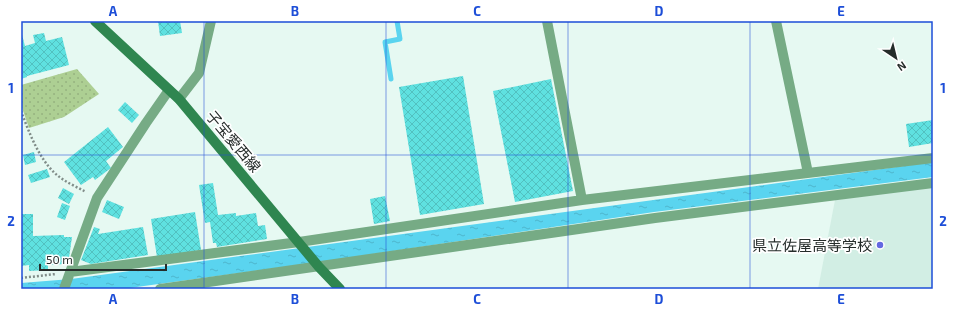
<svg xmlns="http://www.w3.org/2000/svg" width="954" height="310" viewBox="0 0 954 310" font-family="'Exo 2','Noto Sans JP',sans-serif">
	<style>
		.built { fill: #d2eee4 }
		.garden { fill: url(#garden-dots) }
		.water { fill: url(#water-ripples) }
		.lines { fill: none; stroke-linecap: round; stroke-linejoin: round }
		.stream { stroke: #5ad4ef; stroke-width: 5 }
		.building { fill: url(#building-cross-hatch) }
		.path { stroke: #818d89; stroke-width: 2.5; stroke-dasharray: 2 2; stroke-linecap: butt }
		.minor { stroke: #76ab85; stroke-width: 10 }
		.tertiary { stroke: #76ab85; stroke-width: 10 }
		.secondary { stroke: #2f8650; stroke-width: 10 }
		.grid { fill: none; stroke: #1d4ed8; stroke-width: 1; stroke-opacity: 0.55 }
		.poi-dot { fill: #6368e1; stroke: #fff; stroke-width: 1.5 }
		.labels { text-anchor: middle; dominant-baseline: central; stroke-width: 3.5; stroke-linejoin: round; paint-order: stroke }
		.street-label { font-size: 15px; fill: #252c2a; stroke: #fff }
		.poi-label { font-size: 15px; fill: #252c2a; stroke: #fff; text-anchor: end }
		.neatline { fill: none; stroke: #1d4ed8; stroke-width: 1.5 }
		.grid-label { font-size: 13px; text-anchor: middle; font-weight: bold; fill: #1d4ed8 }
	</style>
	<defs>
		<pattern id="garden-dots" width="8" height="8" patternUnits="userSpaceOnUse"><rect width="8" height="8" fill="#adcf93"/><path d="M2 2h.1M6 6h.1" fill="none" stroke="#95b27f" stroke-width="1.8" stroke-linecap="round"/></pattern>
		<pattern id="water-ripples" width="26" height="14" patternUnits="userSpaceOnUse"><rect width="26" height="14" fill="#5ad4ef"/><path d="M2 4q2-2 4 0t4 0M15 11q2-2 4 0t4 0" fill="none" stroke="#4eb6cd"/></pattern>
		<pattern id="building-cross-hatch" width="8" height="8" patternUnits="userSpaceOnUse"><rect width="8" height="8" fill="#5fe1e0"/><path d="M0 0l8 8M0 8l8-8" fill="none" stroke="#52c1c0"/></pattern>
	</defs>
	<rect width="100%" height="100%" fill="#e6f9f2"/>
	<path class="built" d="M933,187V289H818L835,200Z"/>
	<path class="garden" d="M77,69L99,94L64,117L29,128L21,105V85Z"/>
	<path class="water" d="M933,162V177L654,212L313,263L122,289H21V283L71,279Z"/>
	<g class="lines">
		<path class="stream" d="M391,79L385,42L400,39L397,21"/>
	</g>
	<path class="building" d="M158,21H180L182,33L160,36Z
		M21,31L25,46L35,43L33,35L44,33L46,41L62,37L69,65L27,76V77L21,79Z
		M463,76L484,204L420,215L399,87Z
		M551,79L573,191L515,202L493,91Z
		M125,102L139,115L132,123L118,110Z
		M933,120V143L909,147L906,124Z
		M108,127L123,147L106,161L111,168L95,180L93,177L81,185L64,162Z
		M34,152L36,162L25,165L23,155Z
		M47,169L50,177L31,183L28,175Z
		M213,183L218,215L236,213V216L256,213L258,226L265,225L267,239L217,247L216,243H213L210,222L205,223L199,185Z
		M63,188L74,194L69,204L58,198Z
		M385,196L390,221L374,224L370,199Z
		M107,200L124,207L119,219L102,212Z
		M62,203L70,206L65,220L57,217Z
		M195,212L201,250L157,257L151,219Z
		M21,214H33V236L64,235V237H72L69,258H64L65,264L48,265V270L29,271V265L21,266Z
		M94,227L100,229L98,234L143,227L148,255L91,264L81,260Z"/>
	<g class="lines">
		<path class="path" d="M21,111C29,132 39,160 57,175C65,182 77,187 86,192
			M21,278L56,274"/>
		<path class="minor" d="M547,21L582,200
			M776,21L808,173
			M70,272L299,242L582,200L933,158
			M64,289L97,198L146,123L169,90
			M160,289L655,218L933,183"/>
		<path class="tertiary" d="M179,99L199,73L211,21"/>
		<path class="secondary" d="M95,21L179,99L319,267L340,289"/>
	</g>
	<path class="grid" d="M204,21V289M386,21V289M568,21V289M750,21V289M21,155H933"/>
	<circle class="poi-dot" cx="880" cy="245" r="4"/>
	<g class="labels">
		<g class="street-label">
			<text transform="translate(234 141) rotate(50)">子宝愛西線</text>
		</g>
		<g class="poi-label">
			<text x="872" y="245">県立佐屋高等学校</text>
		</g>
	</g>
	<rect width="954" height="310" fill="none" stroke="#ffffff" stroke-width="44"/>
	<g transform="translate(896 58) rotate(145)" stroke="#ffffff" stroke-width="3" paint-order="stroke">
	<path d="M0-3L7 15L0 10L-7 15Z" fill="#252c2a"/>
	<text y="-6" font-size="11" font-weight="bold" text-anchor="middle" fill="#252c2a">N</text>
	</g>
	<path d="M40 264v6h126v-6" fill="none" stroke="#252c2a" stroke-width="2"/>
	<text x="46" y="264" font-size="12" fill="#252c2a" stroke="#ffffff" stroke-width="3" paint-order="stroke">50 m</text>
	<rect x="22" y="22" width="910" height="266" class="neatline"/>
	<g class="grid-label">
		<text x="113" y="16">A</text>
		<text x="295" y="16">B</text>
		<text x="477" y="16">C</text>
		<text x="659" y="16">D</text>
		<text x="841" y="16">E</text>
		<text x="11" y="93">1</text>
		<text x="943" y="93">1</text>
		<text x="11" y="226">2</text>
		<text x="943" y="226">2</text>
		<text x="113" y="304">A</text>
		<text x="295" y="304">B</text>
		<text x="477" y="304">C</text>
		<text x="659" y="304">D</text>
		<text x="841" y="304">E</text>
	</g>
</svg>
